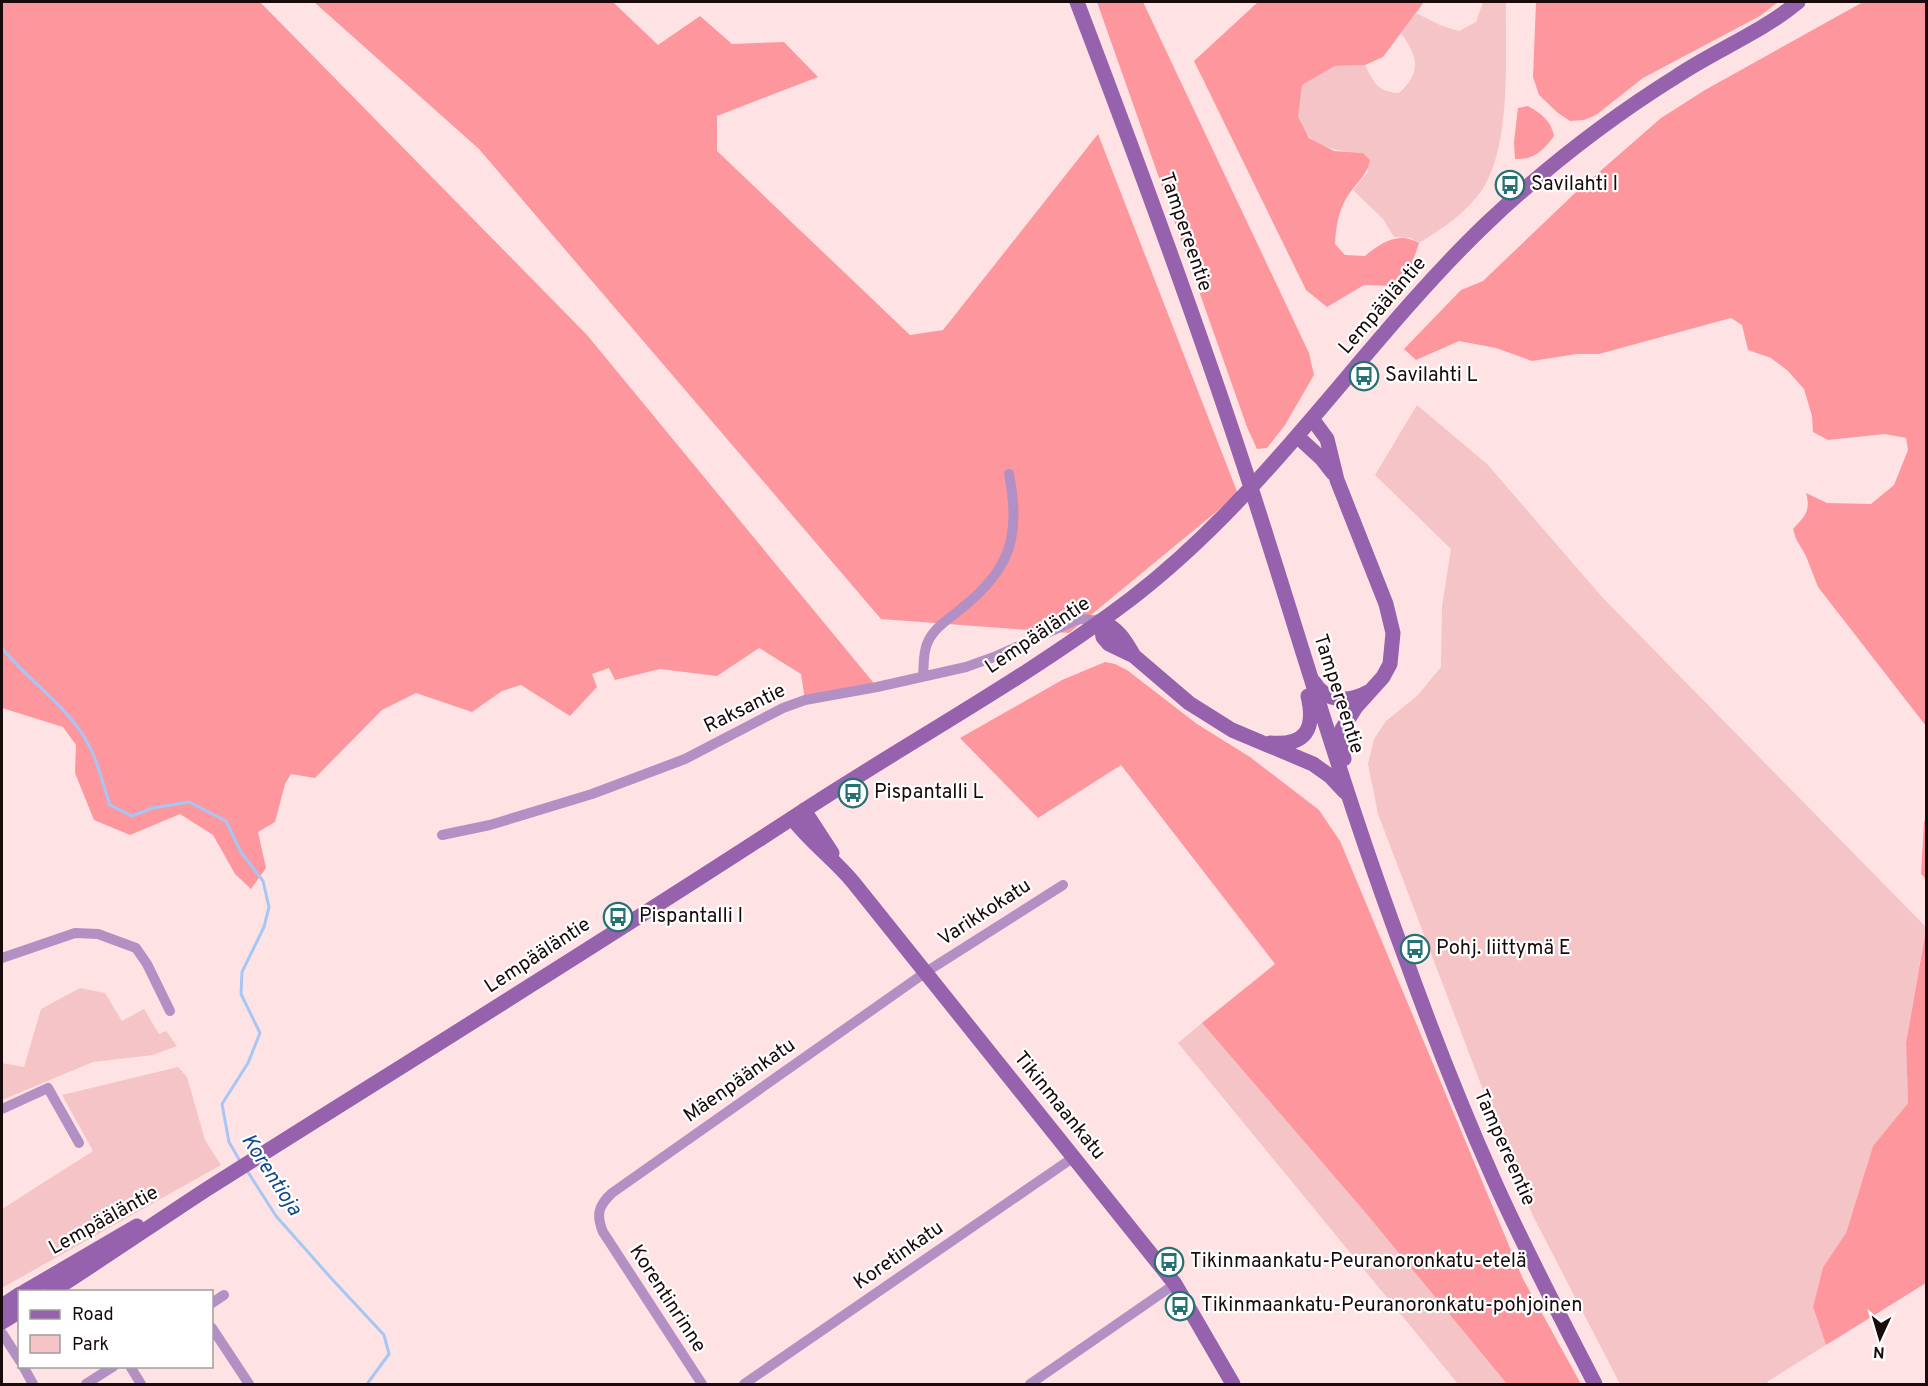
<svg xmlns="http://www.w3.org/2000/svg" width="1928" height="1386" viewBox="0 0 1928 1386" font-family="Overpass,sans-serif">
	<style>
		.green { fill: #f5c4c6 }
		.forest { fill: #fe969e }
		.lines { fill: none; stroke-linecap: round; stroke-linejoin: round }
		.stream { stroke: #a5c7f5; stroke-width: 3 }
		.street { stroke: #b390c3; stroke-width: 10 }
		.secondary { stroke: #9762ad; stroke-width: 15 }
		.labels { text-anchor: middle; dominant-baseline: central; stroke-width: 4.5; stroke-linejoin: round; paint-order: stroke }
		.poi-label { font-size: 20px; fill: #190a0b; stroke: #fff; text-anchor: start }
		.street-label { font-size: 20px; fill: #190a0b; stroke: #fff }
		.water-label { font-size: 21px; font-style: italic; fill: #10498b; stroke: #fff }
	</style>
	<rect width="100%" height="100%" fill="#ffe3e4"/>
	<path class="green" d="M1483,2H1506C1505,55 1512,145 1482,190C1466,213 1442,229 1419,243L1411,238L1394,237L1383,219L1353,190L1368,172L1363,153C1337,151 1307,148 1298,118C1296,109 1301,95 1302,85L1335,66L1365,65C1374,83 1378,92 1399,93C1422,72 1418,57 1401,33L1416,13L1440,25L1459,31L1476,22Z
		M1417,405L1487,464L1603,598L1926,927L1906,1043L1908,1103L1873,1146L1846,1233L1823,1267L1813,1307L1826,1345L1767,1382L1769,1384H1620L1533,1216L1507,1153L1378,814L1368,764L1374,739L1386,721L1418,695L1441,667L1442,606L1451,549L1375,475Z
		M80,988L105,993L122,1021L144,1009L159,1034L166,1031L177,1046L153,1055L93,1062L2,1100V1063L24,1067L41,1009Z
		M1202,1023L1364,1211L1507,1384H1458L1178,1043Z
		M178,1067L187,1077L205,1140L221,1165L2,1288V1209L93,1151L62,1095Z"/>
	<path class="forest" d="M2,2H260L587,335L877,687L805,700L801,674L759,648L717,676L660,669L615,680L609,668L592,674L597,687L570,716L521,685L502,691L472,712L416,693L382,710L315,778L291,774L285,784L275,822L258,832L266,868L251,889L235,874L213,835L180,814L130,835L94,820L75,773L76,745L63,727L2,708Z
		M314,2H613L658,45L700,16L732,44L784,42L818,77L717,116V151L910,335L943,330L1098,134L1238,494L1069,633L881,619L479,149Z
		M1097,2H1143L1309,353L1314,375L1285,425L1267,448L1257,449L1247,427Z
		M1258,2H1424L1383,57L1365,65L1335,66L1302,85L1298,117L1309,138L1334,151L1363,153L1370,160C1367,176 1356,183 1347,197C1338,212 1336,227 1335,244L1345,255L1365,256C1381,243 1398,231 1419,243L1408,275L1394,286L1364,285L1327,307L1306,290L1194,61Z
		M1536,2H1778L1760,16L1643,78L1596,115L1584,120L1570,121L1558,113L1539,95L1533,77Z
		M1863,2H1926V726L1818,587L1806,556L1796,539L1793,529C1805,516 1811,511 1806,493L1827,503L1871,504L1894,485L1908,450L1906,438L1885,434L1828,440L1813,432L1812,416L1804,389L1788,371L1771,358L1748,350L1742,325L1731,318L1599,354H1577L1532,361L1496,348L1459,341L1416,360L1404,349L1461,290L1483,281L1574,194L1661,118L1705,90Z
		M1528,106C1542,114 1551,121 1554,136C1543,151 1534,160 1515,159L1514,142L1518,108Z
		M1105,662L1115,664L1127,670L1197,724L1250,757L1319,810L1340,841L1523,1279L1581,1384H1507L1364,1211L1202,1023L1275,964L1121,765L1038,818L960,738L1062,680Z
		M1926,818V879L1921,874L1924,822Z
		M1926,929V1283L1826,1345L1813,1307L1823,1267L1846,1233L1873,1146L1908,1103L1906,1043Z"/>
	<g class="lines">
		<path class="stream" d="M2,648C26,678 59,700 81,732C96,753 102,781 110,805L132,816L153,808L189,802L226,821L241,852L263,881L269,907L264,927L242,972L241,994L260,1033L248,1063L222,1104L229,1142L240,1161
			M246,1169L276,1216L331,1278L384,1335L389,1354L367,1384"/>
		<path class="street" d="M923,676C924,666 923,653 927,644C933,628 949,619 962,608C1011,569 1021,535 1009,474
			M442,835L490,825L592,794L685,759L783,708L805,700L877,687L966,667L994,657L1074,621L1081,619L1100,621
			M2,958L75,933L98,934L136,948L147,964L170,1011
			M2,1109L48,1088L79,1143
			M212,1303L224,1295
			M212,1328L249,1384
			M2,1333L20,1361
			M23,1366L33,1384
			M130,1366L141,1384
			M86,1384L114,1366
			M702,1384L603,1232C596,1215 598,1206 612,1193L926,972L1063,885
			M744,1384L1074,1157
			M1030,1384L1175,1284"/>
		<path class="secondary" d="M1077,2C1135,154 1192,308 1243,463C1297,628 1344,795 1405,957C1432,1032 1461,1106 1493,1178C1524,1248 1560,1316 1595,1384
			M1313,420L1327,439L1337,480L1386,604L1393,633L1390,664L1383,677L1356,707L1342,729L1341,745L1344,759
			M1298,437L1322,459L1333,473
			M1100,621L1103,637L1109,644L1134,656L1189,703L1232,730L1313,764L1330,776L1345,792
			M1100,621C1118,628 1125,640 1134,656
			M1314,682C1326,702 1348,703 1368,692
			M1270,743C1305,746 1316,730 1308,696
			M804,810L832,853
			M792,818C810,842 834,859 853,882L1175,1284L1233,1384
			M24,1292L137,1226
			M51,1292C104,1258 155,1223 207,1189C405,1064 604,941 800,813C910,741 1027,678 1132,598C1271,491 1362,343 1486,224C1545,168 1608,119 1677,76C1716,50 1762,32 1798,2
			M2,1306L20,1294
			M2,1322L20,1311"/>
	</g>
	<defs>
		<g id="bus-ring" transform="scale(1.5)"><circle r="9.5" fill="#fff" stroke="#267171" stroke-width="1.5"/><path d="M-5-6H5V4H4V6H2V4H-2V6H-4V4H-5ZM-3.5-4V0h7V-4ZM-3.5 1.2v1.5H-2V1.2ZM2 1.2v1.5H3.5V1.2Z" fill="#267171"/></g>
	</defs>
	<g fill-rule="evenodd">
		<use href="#bus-ring" x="1510" y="185"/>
		<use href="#bus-ring" x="1364" y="376"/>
		<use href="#bus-ring" x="853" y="793"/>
		<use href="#bus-ring" x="618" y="917"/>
		<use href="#bus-ring" x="1415" y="949"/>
		<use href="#bus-ring" x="1169" y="1262"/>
		<use href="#bus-ring" x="1180" y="1306"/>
	</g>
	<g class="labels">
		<g class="poi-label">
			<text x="1531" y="185">Savilahti I</text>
			<text x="1385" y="376">Savilahti L</text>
			<text x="874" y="793">Pispantalli L</text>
			<text x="639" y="917">Pispantalli I</text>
			<text x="1436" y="949">Pohj. liittymä E</text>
			<text x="1190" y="1262">Tikinmaankatu-Peuranoronkatu-etelä</text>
			<text x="1201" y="1306">Tikinmaankatu-Peuranoronkatu-pohjoinen</text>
		</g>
		<g class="street-label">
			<text transform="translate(1185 232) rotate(71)">Tampereentie</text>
			<text transform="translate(1383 306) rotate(-49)">Lempääläntie</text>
			<text transform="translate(1038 636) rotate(-34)">Lempääläntie</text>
			<text transform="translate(1338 694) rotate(72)">Tampereentie</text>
			<text transform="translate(745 709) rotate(-26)">Raksantie</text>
			<text transform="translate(985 913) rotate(-33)">Varikkokatu</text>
			<text transform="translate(538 956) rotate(-33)">Lempääläntie</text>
			<text transform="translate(740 1081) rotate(-35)">Mäenpäänkatu</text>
			<text transform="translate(1059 1106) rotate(51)">Tikinmaankatu</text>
			<text transform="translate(1504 1148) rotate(66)">Tampereentie</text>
			<text transform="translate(104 1221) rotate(-29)">Lempääläntie</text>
			<text transform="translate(899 1256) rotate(-35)">Koretinkatu</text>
			<text transform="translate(667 1299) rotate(57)">Korentinrinne</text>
		</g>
		<g class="water-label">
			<text transform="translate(271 1175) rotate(57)">Korentioja</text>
		</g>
	</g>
	<rect width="1928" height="1386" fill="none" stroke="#190a0b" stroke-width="6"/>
	<rect x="18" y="1290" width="195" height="78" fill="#ffffff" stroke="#a39d9d" stroke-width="1.5"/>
	<rect x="30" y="1310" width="30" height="9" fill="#9762ad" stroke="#a39d9d" stroke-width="1.5"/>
	<text x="72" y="1320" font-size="18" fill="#190a0b">Road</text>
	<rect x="30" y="1335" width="30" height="18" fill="#f5c4c6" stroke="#a39d9d" stroke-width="1.5"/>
	<text x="72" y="1350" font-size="18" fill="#190a0b">Park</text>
	<g transform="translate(1880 1338) rotate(184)" stroke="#ffffff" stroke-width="4.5" paint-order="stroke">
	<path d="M0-4.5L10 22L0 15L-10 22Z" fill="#190a0b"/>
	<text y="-9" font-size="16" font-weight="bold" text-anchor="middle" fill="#190a0b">N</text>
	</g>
</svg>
